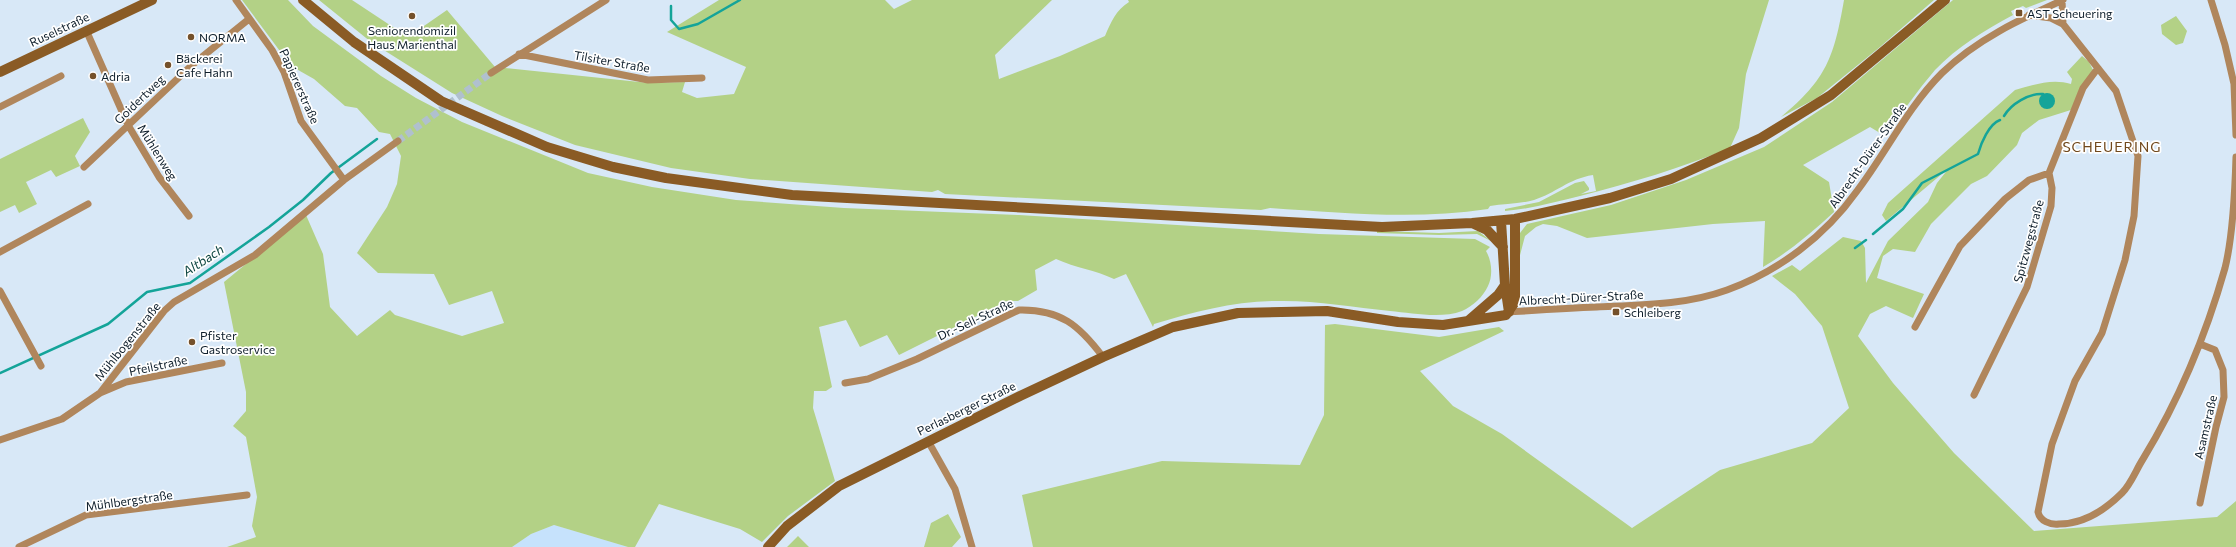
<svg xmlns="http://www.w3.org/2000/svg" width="2236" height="547" viewBox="0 0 2236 547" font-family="Commissioner,sans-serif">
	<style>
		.built { fill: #c6e2fc }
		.green { fill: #b3d186 }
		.water { fill: #14a499 }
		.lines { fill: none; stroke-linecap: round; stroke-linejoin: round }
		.stream { stroke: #14a499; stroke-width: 2.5 }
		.street-tunnel { stroke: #b0c0ce; stroke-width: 7; stroke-dasharray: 7 3.5; stroke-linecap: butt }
		.street { stroke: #b0865c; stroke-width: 7 }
		.secondary { stroke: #8a5b25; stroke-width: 10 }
		.poi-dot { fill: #75512b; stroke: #fff; stroke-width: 1.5 }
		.labels { text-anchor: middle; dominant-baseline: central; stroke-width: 3.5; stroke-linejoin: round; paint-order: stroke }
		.poi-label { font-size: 12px; fill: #0e1e2b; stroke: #fff; text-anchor: start }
		.street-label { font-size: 12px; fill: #0e1e2b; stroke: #fff }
		.water-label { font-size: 13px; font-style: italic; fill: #0d4540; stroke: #fff }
		.quarter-label { font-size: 14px; letter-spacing: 1px; fill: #70481c; stroke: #fff }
	</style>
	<rect width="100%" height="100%" fill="#d8e8f7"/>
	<path class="built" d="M554,525L628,547H512L531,534Z"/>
	<path class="green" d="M242,0H288L313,26L381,76L416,98L462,122L588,173L652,187L736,200L844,208L1019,215L1319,234L1475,239L1490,247L1486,251C1492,261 1493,276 1488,286C1483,297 1473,306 1462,311C1441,319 1412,313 1390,311C1352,307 1314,300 1276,301C1234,301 1194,312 1154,324L1153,327L1126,274L1114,279C1095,270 1076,268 1056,259L1035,270L1037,290L1018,301H1007L899,355L887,335L860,347L846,320L819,327L832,387L826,391H814L813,408L835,481L788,516L762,542L740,529L659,504L635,547H628L554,525L531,534L512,547H227L256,537L252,526L257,497L246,437L233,426L246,411V392L224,282L306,215L323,254L330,307L357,336L390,310L395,315L462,336L504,323L492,291L449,305L434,274L378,273L357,253L387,207L397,184L401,156L390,134L379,132L357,108L345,106L314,79L291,66Z
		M319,0H352L408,37L447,10L495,67L649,83L685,82L682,92L697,98L734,94L746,67L667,32L719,0H885L894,9L912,0H1052L995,55L999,79L1060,56L1105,36C1111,22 1116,10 1129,2L1128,0H1769L1746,74L1739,128L1730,148C1681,168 1631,183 1580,196C1555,202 1531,209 1505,211V209L1539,202L1575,183L1584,181L1589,188V190L1581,194L1596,191L1593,175C1568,179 1556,193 1534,200C1520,204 1504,204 1490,206L1488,209C1416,220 1343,213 1270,208L1261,210L945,194L938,190L932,192L750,179L671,168L575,145L502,116L452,93L371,42Z
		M1844,0H1934L1880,47L1817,98L1781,117C1827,79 1834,57 1844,0Z
		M1953,0H2047L2026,8L2023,6L2011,11L2013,15C1985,30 1957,47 1935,70C1917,91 1901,114 1885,136L1870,127L1803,165L1829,182L1834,212C1811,233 1789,252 1763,267L1765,221L1713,224L1587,238L1557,226L1543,224L1536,227L1525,236L1519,259L1520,233L1527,224L1611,205L1686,180L1764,147L1832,102Z
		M2176,16L2187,31L2183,43L2176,45L2162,34L2161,25Z
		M2082,56L2089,62L2093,70L2083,85L2074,109L2039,120L2022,133L2017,145L1987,176L1971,184L1931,224L1915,252L1893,249L1883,256L1877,278L1924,294L1913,318L1886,306L1870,314L1858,336L1893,383L1954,453L2034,531L2217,517L2236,501V547H1033L1022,495L1162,461L1300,465L1324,415L1325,325L1335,324L1439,337L1499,327L1504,331L1420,371L1453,406L1502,434L1632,528L1720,470L1812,443L1849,408L1822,326L1795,294L1772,276L1792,265L1800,271L1843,237L1861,241L1865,248L1866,283L1888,241L1928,202L1937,183L1949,168L1886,221L1882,215L1888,203L2015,90C2033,85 2052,78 2071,84L2072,79L2067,72Z
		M83,118L90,132L75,156L80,166L56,177L51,170L26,182L37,204L19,213L15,205L0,212V159Z
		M1377,231L1439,233L1478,231L1491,241L1477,234L1439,235L1377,233Z
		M948,514L961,537L952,547H924L931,523Z
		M798,536L809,547H787Z"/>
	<path class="water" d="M2039 101a8 8 0 1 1 16 0a8 8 0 1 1-16 0Z"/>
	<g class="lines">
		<path class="stream" d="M671,6V20L679,29L698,24L740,0
			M2004,116C2011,104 2029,93 2043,94
			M1873,234L1903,209L1922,183L1978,154C1981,143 1989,124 2000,120
			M1855,248L1866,240
			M0,373L108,324L147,292L190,283L269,227L303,200L331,173L377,139"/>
		<path class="street-tunnel" d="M398,141L491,73"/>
		<path class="street" d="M236,0L272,50L284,72L301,121L344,180
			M2062,0L2063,24
			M2211,0L2225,45L2234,84L2236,135
			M2029,15L2051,18L2063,24L2116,91L2138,156L2134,216L2125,260L2102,333L2075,381L2052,444L2038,512C2040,521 2050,525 2059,524C2084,524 2105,510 2122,493C2131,484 2136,470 2143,459C2179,400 2206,335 2225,268C2233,236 2235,190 2236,157
			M86,30L128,125L159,177L189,216
			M519,54L648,80L702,78
			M491,73L606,0
			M0,107L61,76
			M84,167L192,65L249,19
			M0,252L88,204
			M0,291L41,366
			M1509,312C1539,310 1568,308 1597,307C1641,305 1686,305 1727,290C1779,271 1825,236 1857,191C1886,153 1907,108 1942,73C1977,39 2019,20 2063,0
			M1915,327L1960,246L2005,199L2029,180L2049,173
			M2200,344L2215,350L2223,370L2224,397L2216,427L2200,503
			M845,383L868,379L917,359L1019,310C1060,309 1079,325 1103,357
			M100,393L126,382L222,363
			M1974,395L2027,287L2051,206L2052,188L2049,173L2083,88L2098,68
			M0,440L62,419L100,393L164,311L174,302L255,255L344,180L398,141
			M928,441L955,489L972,547
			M19,547L86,515L247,495"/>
		<path class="secondary" d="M303,0L354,42L441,101L547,147L613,167L666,178L792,195L1382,227L1472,223L1515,219L1610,198L1671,179L1761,138L1831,95L1945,0
			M0,72L152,0
			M1501,221L1505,285L1509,312
			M1472,223L1487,230L1503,247
			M1468,321L1498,295L1505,285
			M768,547L787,526L839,486L1020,396L1103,357L1173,327L1238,313L1327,311L1398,322L1443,325L1506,315L1515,302V219"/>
	</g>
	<g class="poi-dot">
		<rect x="2015" y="9" width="8" height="8" rx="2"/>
		<circle cx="412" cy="16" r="4"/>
		<circle cx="191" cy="37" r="4"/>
		<circle cx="168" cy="65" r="4"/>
		<circle cx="93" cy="76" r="4"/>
		<rect x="1612" y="308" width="8" height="8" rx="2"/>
		<circle cx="192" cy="342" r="4"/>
	</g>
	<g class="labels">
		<g class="poi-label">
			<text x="2027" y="13">AST Scheuering</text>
			<text x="412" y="30" text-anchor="middle">Seniorendomizil<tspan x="412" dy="14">Haus Marienthal</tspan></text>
			<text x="199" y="37">NORMA</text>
			<text x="176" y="58">Bäckerei<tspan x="176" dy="14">Cafe Hahn</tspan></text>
			<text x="101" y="76">Adria</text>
			<text x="1624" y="312">Schleiberg</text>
			<text x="200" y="335">Pfister<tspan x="200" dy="14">Gastroservice</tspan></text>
		</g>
		<g class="street-label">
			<text transform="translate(59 29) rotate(-25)">Ruselstraße</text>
			<text transform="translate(612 61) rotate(10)">Tilsiter Straße</text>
			<text transform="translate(300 86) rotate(66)">Papiererstraße</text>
			<text transform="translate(139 99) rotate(-44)">Goidertweg</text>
			<text transform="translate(158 152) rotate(58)">Mühlenweg</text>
			<text transform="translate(1867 155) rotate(-55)">Albrecht-Dürer-Straße</text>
			<text transform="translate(2028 241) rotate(-75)">Spitzwegstraße</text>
			<text transform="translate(1581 297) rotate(-3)">Albrecht-Dürer-Straße</text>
			<text transform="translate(975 319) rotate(-25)">Dr.-Sell-Straße</text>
			<text transform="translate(127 341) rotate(-51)">Mühlbogenstraße</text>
			<text transform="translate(158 365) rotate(-12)">Pfeilstraße</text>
			<text transform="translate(966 408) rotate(-26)">Perlasberger Straße</text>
			<text transform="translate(2205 427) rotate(-77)">Asamstraße</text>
			<text transform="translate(129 500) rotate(-8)">Mühlbergstraße</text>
		</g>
		<g class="water-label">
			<text transform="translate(203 260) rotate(-33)">Altbach</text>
		</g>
		<g class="quarter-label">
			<text x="2112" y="146">SCHEUERING</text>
		</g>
	</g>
</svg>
